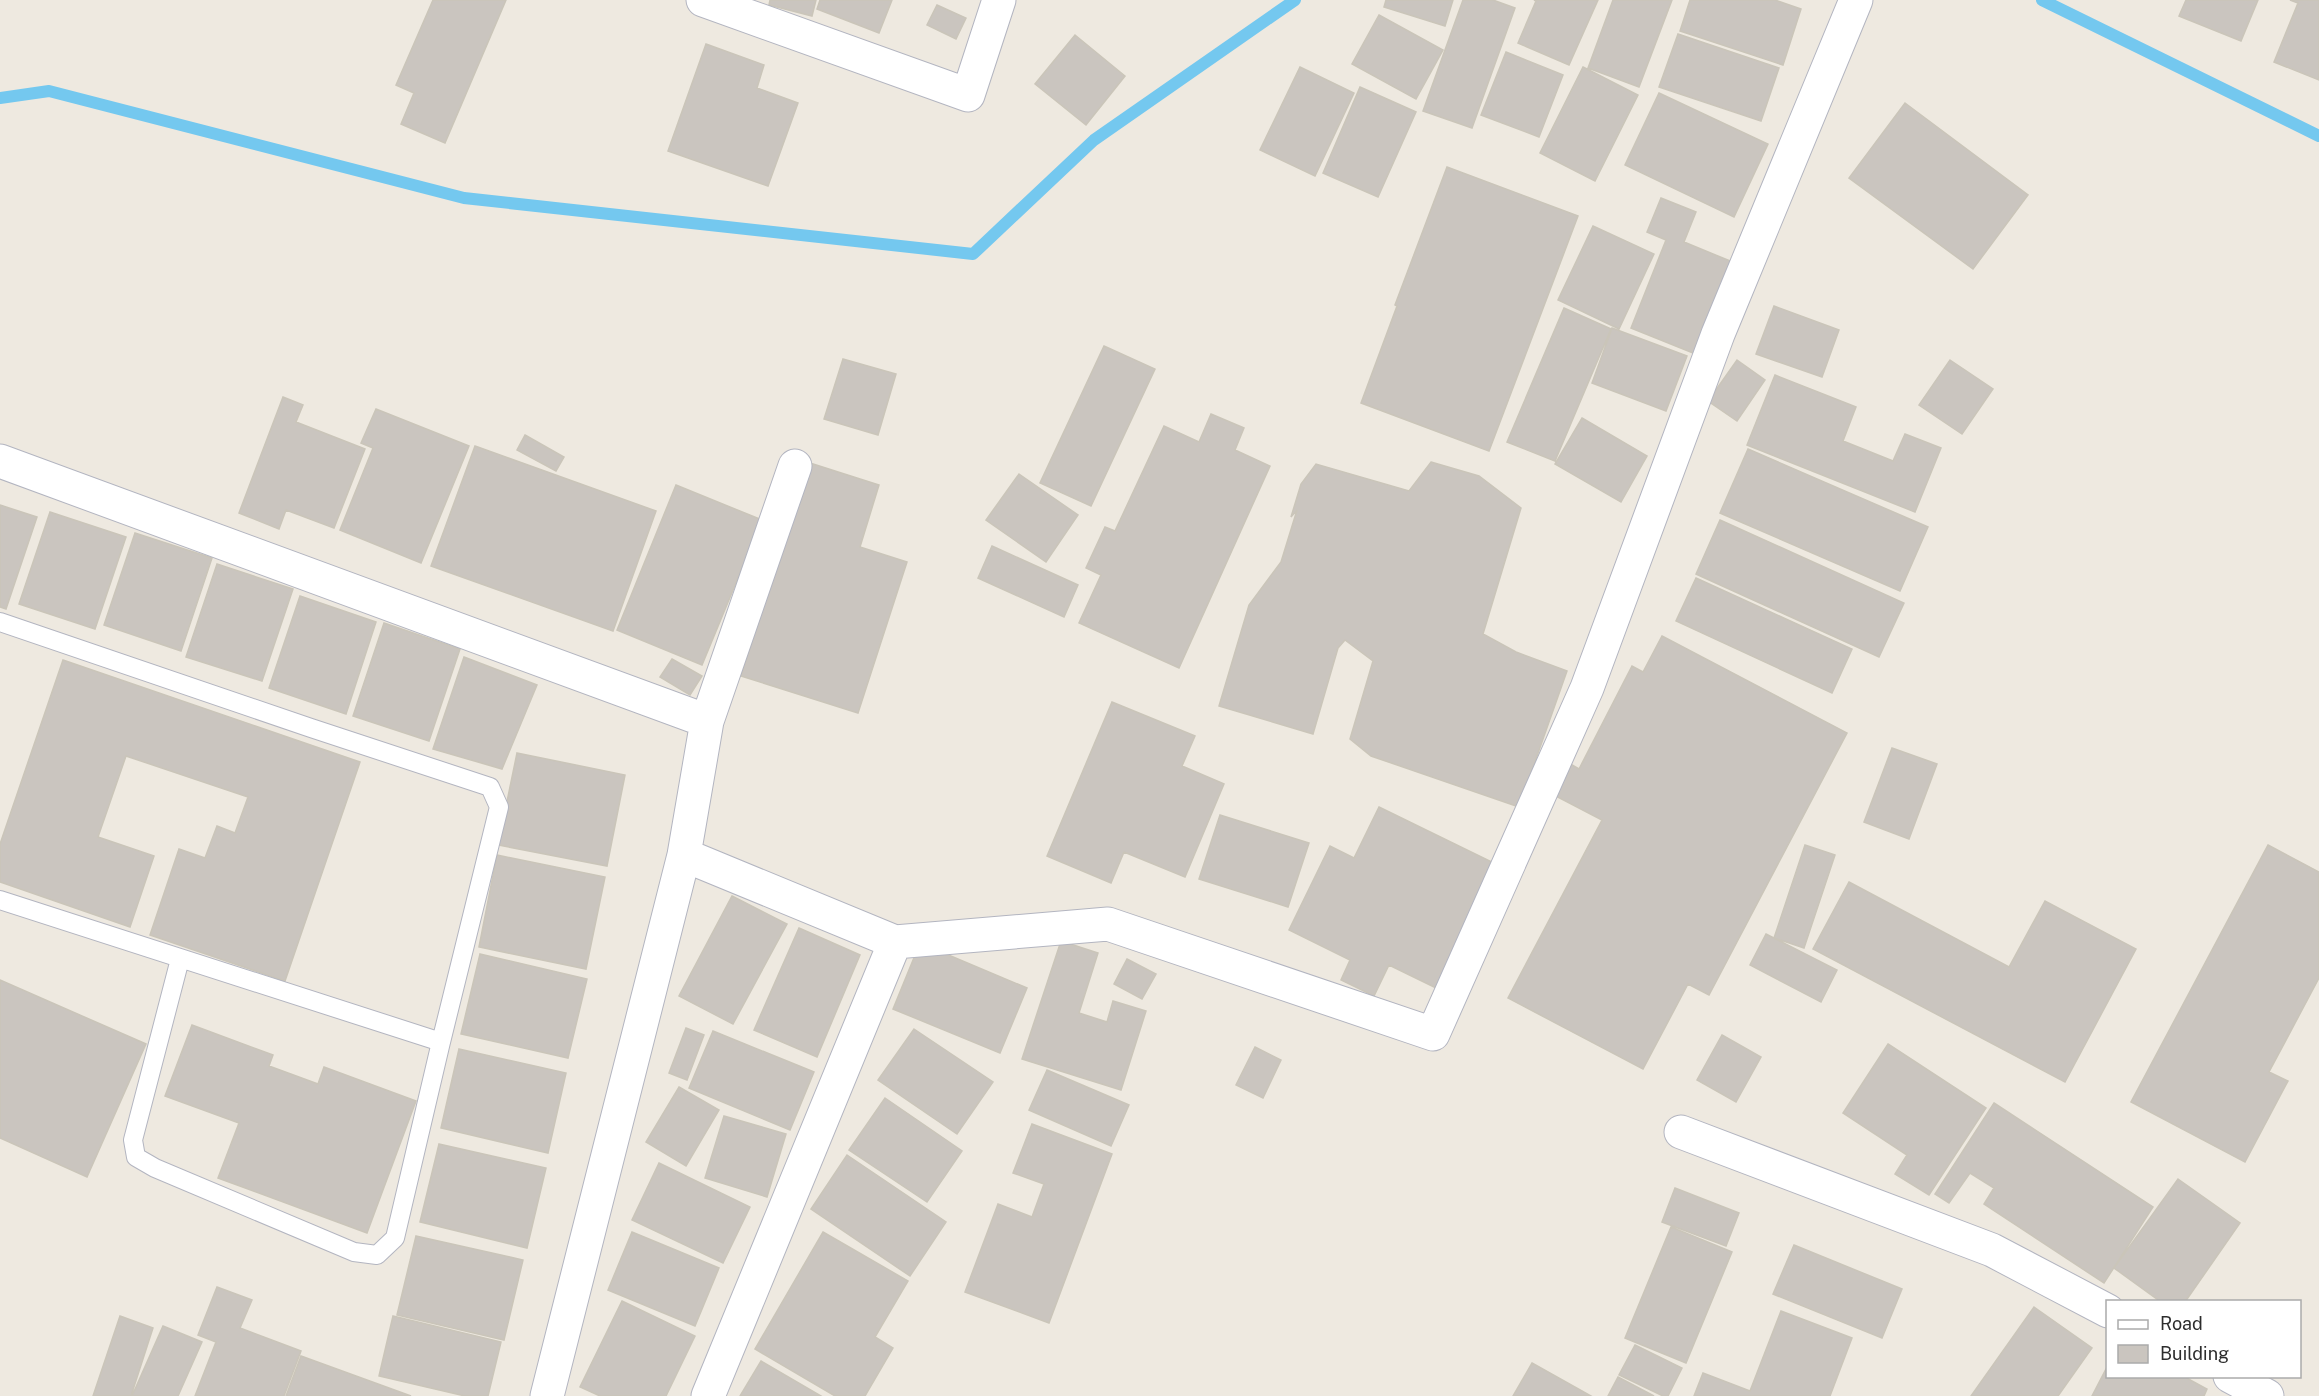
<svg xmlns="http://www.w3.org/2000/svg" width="2319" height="1396" viewBox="0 0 2319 1396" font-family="'Public Sans',sans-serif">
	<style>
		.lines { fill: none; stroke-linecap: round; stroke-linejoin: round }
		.stream { stroke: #74c8ef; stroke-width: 12 }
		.building { fill: #cac5bf; stroke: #cac5b9; stroke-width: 1.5 }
		.service-casing { stroke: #b3b5c0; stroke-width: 20 }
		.minor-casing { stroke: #b3b5c0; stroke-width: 35 }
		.service { stroke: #fff; stroke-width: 18 }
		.minor { stroke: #fff; stroke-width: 33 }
	</style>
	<rect width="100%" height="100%" fill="#eee9e0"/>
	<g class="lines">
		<path class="stream" d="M2042,0L2319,136
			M0,98L49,91L464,198L973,254L1094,140L1295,0"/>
	</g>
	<path class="building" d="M433,0H506L445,143L401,124L414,93L396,85Z
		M770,0H816L812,16L769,5Z
		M820,0H892L879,33L817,9Z
		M1386,0H1453L1445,26L1384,7Z
		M1463,0H1493L1515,8L1472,128L1423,111Z
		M1534,0H1598L1569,65L1518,43L1536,1Z
		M1613,0H1672L1639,87L1588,68Z
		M1690,0H1775L1801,9L1783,65L1680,31Z
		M2186,0H2258L2241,41L2179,16Z
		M2290,0H2319V80L2274,62L2298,3Z
		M937,5L966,18L956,39L927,25Z
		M1379,15L1443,50L1416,99L1352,64Z
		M1678,34L1779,68L1761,121L1659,87Z
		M1075,35L1125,76L1086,125L1035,84Z
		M706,44L764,65L757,88L798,103L768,186L668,151Z
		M1506,52L1563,75L1539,137L1481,115Z
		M1300,67L1354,93L1315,176L1260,150Z
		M1583,67L1638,95L1595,181L1540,153Z
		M1360,87L1416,112L1378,197L1323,173Z
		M1659,93L1768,144L1734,217L1625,165Z
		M1905,103L2028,195L1973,269L1849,178Z
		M1447,167L1578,216L1489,451L1361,403L1397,306L1395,305Z
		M1661,198L1696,212L1684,242L1735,263L1698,355L1631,328L1666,240L1647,232Z
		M1593,226L1654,254L1619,329L1558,300Z
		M1774,306L1839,330L1822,377L1756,354Z
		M1564,308L1611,329L1555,461L1507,442Z
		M1612,328L1687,356L1666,411L1592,383Z
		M1104,346L1155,369L1091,506L1040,483Z
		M843,359L896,374L878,435L824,419Z
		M1737,360L1765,380L1737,421L1708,401Z
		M1950,360L1993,389L1962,434L1919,405Z
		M1775,375L1856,407L1843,441L1893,461L1905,434L1941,448L1915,512L1747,445Z
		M283,397L303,405L296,422L365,449L334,528L286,510L279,529L239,513Z
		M376,409L469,446L421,563L340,530L373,448L361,443Z
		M1211,414L1244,428L1235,450L1270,466L1179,668L1079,623L1101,575L1086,568L1105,527L1115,531L1164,426L1199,442Z
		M1582,418L1647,456L1621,502L1555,464Z
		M525,435L564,457L556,471L517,450Z
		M475,446L656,511L613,631L431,566Z
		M1748,449L1928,527L1900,591L1720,513Z
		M1431,462L1479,476L1521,508L1483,634L1516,652L1567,671L1519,807L1371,756L1350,739L1373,661L1345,640L1338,648L1313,734L1219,706L1249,605L1281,562L1297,510L1291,517L1301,484L1316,464L1409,491Z
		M810,463L879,485L860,547L907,562L858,713L741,676Z
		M1019,474L1078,515L1046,562L986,520Z
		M676,485L762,520L702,665L617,630Z
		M0,505L37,517L6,609L0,607Z
		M50,512L126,537L95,629L19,604Z
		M1720,520L1904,603L1879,657L1696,574Z
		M135,533L212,558L181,651L104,625Z
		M992,546L1078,585L1064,617L978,578Z
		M217,564L293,589L262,681L186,657Z
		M1696,578L1852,649L1832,693L1676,621Z
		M300,596L376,622L346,714L269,688Z
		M384,623L460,649L429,741L353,716Z
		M1662,636L1847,733L1709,995L1688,984L1643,1069L1508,998L1602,820L1546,791L1562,759L1579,769L1632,666L1643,672Z
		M464,657L537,685L502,769L433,749Z
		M672,659L702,676L690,695L660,677Z
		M63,660L360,762L285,981L150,935L179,849L205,858L217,826L235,833L248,797L126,756L98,837L154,856L130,927L0,882V844Z
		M1112,702L1195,736L1182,766L1224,784L1185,877L1124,852L1111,883L1047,856Z
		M1892,748L1937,764L1909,839L1864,822Z
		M517,753L625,775L607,866L498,845Z
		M1379,807L1496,864L1436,988L1389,965L1374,996L1341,980L1350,960L1289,930L1330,846L1354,858Z
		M1220,815L1309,843L1288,907L1199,879Z
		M1805,845L1835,855L1804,948L1774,938Z
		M2268,845L2319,872V978L2269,1072L2288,1081L2245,1162L2131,1102Z
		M497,855L605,877L586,969L479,947Z
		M1849,882L2009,967L2045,901L2136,949L2065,1082L1813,949Z
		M732,896L787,924L733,1024L679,996Z
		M799,928L860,955L817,1057L754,1030Z
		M1766,934L1837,970L1821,1002L1750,965Z
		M1061,941L1098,953L1079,1013L1107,1022L1113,1001L1146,1011L1121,1090L1022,1059Z
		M920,943L1027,988L1000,1053L893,1009Z
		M480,954L587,979L568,1058L461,1034Z
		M1127,959L1156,974L1142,999L1114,984Z
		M0,980L146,1044L87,1177L0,1138Z
		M192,1025L273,1055L269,1066L318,1084L324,1067L416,1101L367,1233L218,1178L239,1123L165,1096Z
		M686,1028L704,1035L687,1080L669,1073Z
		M914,1029L993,1082L957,1134L878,1080Z
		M713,1031L814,1072L790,1130L689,1088Z
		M1722,1035L1761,1057L1736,1102L1697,1080Z
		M1888,1044L1986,1108L1929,1195L1895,1174L1907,1155L1843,1113Z
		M1255,1047L1281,1060L1263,1098L1236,1085Z
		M459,1049L566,1073L548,1153L441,1128Z
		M1047,1070L1129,1105L1111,1146L1029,1110Z
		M679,1087L719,1110L686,1166L646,1142Z
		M885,1098L962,1151L927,1202L849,1150Z
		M1994,1103L2153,1207L2104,1283L1984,1204L1994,1188L1970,1173L1949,1203L1935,1194Z
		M724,1116L786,1134L767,1197L705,1178Z
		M1032,1124L1112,1154L1049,1323L965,1292L998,1204L1032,1217L1044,1184L1013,1173Z
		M439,1144L546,1168L527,1248L420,1222Z
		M847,1155L946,1222L910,1276L811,1209Z
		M659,1163L750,1207L723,1263L632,1220Z
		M2178,1179L2240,1223L2185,1302H2161L2114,1268Z
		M1675,1188L1739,1213L1726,1246L1662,1222Z
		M1671,1227L1732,1252L1686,1363L1625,1338Z
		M632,1232L719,1268L695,1326L608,1290Z
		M823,1232L908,1281L875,1337L893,1348L865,1396H835L755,1349Z
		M416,1236L523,1260L504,1340L397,1315Z
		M1794,1245L1902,1289L1882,1338L1773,1294Z
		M217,1287L252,1300L240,1328L301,1351L284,1396H195L216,1342L198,1335Z
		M622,1301L695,1336L666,1396H600L580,1387Z
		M2034,1307L2092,1348L2058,1396H1971Z
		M1781,1311L1852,1338L1830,1396H1694L1703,1373L1750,1391Z
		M120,1316L153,1328L131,1396H93Z
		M393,1316L501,1342L488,1396H465L379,1376Z
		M163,1326L202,1342L178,1396H132Z
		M1635,1345L1682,1368L1668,1396H1663L1619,1375Z
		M301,1356L411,1396H286Z
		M761,1361L821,1396H740Z
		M1532,1363L1591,1396H1513Z
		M2108,1365V1376H2183L2207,1389L2204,1396H2092Z
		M1618,1377L1654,1396H1608Z"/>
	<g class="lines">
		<g class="service-casing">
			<path id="service" d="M0,622L311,728L490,787L499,807L441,1042L0,900
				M180,959L133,1140L136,1157L155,1168L354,1252L377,1255L395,1238L441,1042"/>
		</g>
		<g class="minor-casing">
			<path id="minor" d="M703,0L968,95L999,0
				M0,461L707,721L684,855L547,1396
				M707,721L795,466
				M684,855L895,942L708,1396
				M895,942L1108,924L1433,1034L1587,688L1718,334L1856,0
				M1681,1132L1992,1250L2108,1311
				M2230,1376L2267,1396"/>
		</g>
		<use href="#service" class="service"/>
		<use href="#minor" class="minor"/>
	</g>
	<rect x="2106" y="1300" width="195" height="78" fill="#ffffff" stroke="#ababab" stroke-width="1.5"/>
	<rect x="2118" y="1320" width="30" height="9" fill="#ffffff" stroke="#ababab" stroke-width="1.5"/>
	<text x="2160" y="1330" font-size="18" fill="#2d2d2d">Road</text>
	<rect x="2118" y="1345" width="30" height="18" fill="#cac5bf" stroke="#ababab" stroke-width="1.5"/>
	<text x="2160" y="1360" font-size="18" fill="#2d2d2d">Building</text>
</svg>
